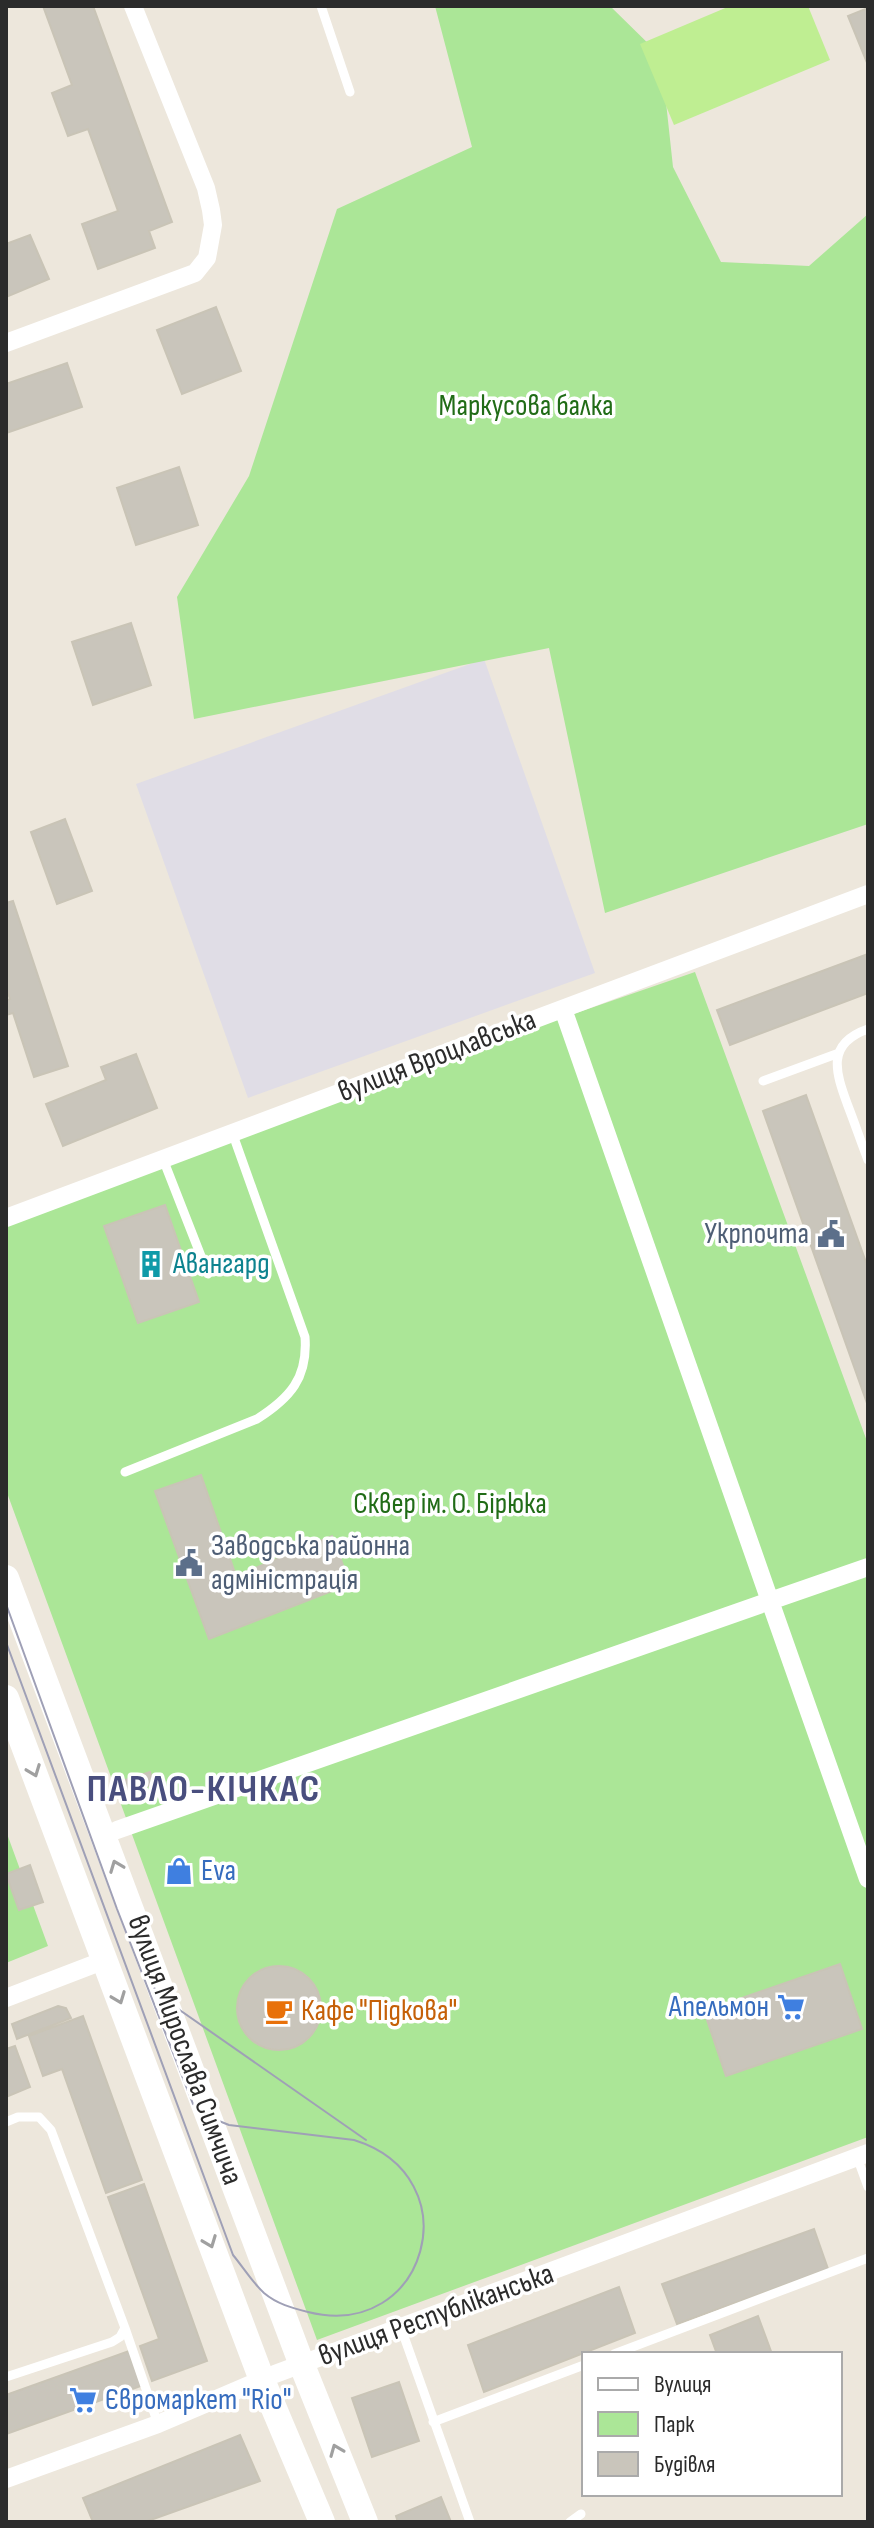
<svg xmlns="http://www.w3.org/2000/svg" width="874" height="2528" viewBox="0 0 874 2528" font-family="'Sofia Sans Condensed',sans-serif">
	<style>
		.industrial { fill: #e0dde6 }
		.green { fill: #abe697 }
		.pitch { fill: #bfee92 }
		.building { fill: #c9c5bb; stroke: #c9c4b6; stroke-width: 2 }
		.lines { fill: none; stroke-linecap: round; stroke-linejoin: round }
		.lane { stroke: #fff; stroke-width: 9 }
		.street { stroke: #fff; stroke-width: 18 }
		.secondary { stroke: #fff; stroke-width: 26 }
		.tram { stroke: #9fa0b6; stroke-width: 2 }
		.oneway { stroke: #a0a0a0 }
		.labels { text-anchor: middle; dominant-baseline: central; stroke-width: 7; stroke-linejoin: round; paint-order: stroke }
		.park-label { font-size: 30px; fill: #216c17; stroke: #fff }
		.street-label { font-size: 30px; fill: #2b2b2b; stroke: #fff }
		.service-label { font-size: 30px; fill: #4e5e75; stroke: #fff; text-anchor: end }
		.culture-label { font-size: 30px; fill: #0d838f; stroke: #fff; text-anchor: start }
		.shop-label { font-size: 30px; fill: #366cbe; stroke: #fff; text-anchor: start }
		.food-label { font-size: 30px; fill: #c56008; stroke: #fff; text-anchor: start }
		.district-label { font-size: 38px; font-weight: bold; letter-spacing: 2px; fill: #494e7e; stroke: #fff }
	</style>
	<rect width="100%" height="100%" fill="#ede7dc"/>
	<path class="industrial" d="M484,659L595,973L248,1098L136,784Z"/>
	<path class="green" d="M435,6H610L661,56L673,167L721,262L809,266L868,214V824L605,913L549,648L194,719L177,597L249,476L337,209L472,147Z
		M695,972L868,1444V2137L317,2340L6,1490V1223L232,1132Z
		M6,1831L48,1946L6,1963Z"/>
	<path class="pitch" d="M730,6H808L830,60L674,125L640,44Z"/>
	<path class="building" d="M43,6H93L172,222L149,231L155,248L98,269L82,224L118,211L88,129L68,136L52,93L72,85Z
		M868,8V65L848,16Z
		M30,235L49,279L6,297V244Z
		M216,307L241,371L182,394L157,330Z
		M67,363L82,407L6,433V384Z
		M179,467L198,525L136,545L117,488Z
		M131,623L151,685L93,705L72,642Z
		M65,819L92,891L57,904L31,832Z
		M13,901L68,1066L34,1077L13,1013L6,1015V1001L10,999L6,987V903Z
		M868,954V993L730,1045L717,1010Z
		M136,1054L157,1108L63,1146L46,1104L106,1080L101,1067Z
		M806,1095L868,1268V1406L763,1111Z
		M165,1205L199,1302L138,1323L104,1226Z
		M201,1475L236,1576L332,1536L350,1584L209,1639L155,1491Z
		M150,1772L154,1784L125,1793L122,1781Z
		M30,1865L43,1902L19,1910L6,1874Z
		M840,1964L862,2029L726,2076L704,2011Z
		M237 2008a42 42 0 1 1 84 0a42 42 0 1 1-84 0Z
		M58,2006L66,2008L71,2018L17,2039L12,2024Z
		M83,2016L142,2180L106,2193L62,2069L43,2076L29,2036Z
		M15,2046L30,2087L6,2097V2049Z
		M144,2184L207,2361L152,2381L140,2346L159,2339L108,2197Z
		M814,2229L828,2269L677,2324L662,2284Z
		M619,2287L635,2333L484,2392L468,2345Z
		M758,2316L772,2354H717L710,2335Z
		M129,2351L141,2386L6,2434V2395Z
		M399,2382L419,2441L372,2457L352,2398Z
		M240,2435L260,2481L145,2522H93L83,2498Z
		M441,2497L451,2522H398L396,2516Z"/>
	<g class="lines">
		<path class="lane" d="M321,6L350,92
			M868,1029C825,1044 836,1073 848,1106C855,1124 861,1142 868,1160
			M763,1081L839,1053
			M163,1159L208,1274
			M125,1472L257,1419C290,1398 308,1378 305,1337L232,1132
			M6,2122L18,2117H39L51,2130L125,2328L120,2337L112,2342L6,2377
			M857,2157L868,2187
			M125,2328L158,2424
			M401,2328L470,2522
			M614,2354L868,2258
			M433,2422L584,2365
			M570,2522L581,2514"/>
		<path class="street" d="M6,343L195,273L207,258L213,225L211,210L206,188L133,6
			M563,1009L770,1601L868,1567
			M6,1218L868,894
			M117,1830L770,1601L868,1879
			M6,1998L105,1960
			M6,2479L158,2424L275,2374L868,2153"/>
		<path class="secondary" d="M6,1578L302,2365L365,2522
			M6,1698L262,2380L322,2522"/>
		<path class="tram" d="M6,1604L117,1909L193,2104L209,2117L229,2125L354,2140C473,2177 427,2342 308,2312C292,2308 277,2304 264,2293C252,2282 243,2267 233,2255L6,1642
			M150,1982L161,1997L366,2140"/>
	</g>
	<defs><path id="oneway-chevron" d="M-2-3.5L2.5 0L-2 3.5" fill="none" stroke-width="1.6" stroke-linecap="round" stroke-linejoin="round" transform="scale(2)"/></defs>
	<g class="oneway">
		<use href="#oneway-chevron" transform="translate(34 1771) rotate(69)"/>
		<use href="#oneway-chevron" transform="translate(116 1866) rotate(-111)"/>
		<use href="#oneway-chevron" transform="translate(119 1998) rotate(69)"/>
		<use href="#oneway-chevron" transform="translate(210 2242) rotate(69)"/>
		<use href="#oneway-chevron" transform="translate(336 2450) rotate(-112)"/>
	</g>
	<defs>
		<g id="civic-bare" transform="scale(2.16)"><path d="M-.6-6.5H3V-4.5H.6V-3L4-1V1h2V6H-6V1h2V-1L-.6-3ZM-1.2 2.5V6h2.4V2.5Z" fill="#5c6f8a" stroke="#fff" stroke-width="2.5" paint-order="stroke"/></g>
		<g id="building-bare" transform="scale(2.16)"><path d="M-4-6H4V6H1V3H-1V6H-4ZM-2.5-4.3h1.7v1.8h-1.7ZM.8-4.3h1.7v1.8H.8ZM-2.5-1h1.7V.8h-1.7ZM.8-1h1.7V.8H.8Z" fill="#0f9aa8" stroke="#fff" stroke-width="2.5" paint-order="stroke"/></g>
		<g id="shop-bare" transform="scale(2.16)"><path d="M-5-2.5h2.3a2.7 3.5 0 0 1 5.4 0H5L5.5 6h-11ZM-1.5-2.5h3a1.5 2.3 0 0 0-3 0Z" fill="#3f7fe0" stroke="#fff" stroke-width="2.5" paint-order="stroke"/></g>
		<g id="supermarket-bare" transform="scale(2.16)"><path d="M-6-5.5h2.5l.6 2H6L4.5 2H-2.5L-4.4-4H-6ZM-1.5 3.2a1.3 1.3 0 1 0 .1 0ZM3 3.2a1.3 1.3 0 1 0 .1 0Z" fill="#3f7fe0" stroke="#fff" stroke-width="2.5" paint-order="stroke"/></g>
		<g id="cafe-bare" transform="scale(2.16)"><path d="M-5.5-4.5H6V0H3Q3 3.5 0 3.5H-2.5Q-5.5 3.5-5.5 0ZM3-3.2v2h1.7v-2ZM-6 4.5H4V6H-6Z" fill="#e8710a" stroke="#fff" stroke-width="2.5" paint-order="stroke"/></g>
	</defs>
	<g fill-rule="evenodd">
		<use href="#civic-bare" x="831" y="1234"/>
		<use href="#building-bare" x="151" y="1264"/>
		<use href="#civic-bare" x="189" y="1563"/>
		<use href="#shop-bare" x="179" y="1871"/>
		<use href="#supermarket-bare" x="791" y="2007"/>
		<use href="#cafe-bare" x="279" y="2011"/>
		<use href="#supermarket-bare" x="83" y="2400"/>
	</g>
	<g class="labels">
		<g class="park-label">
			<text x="526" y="406">Маркусова балка</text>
			<text x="450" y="1504">Сквер ім. О. Бірюка</text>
		</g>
		<g class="street-label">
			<text transform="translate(437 1056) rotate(-21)">вулиця Вроцлавська</text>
			<text transform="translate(185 2050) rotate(70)">вулиця Мирослава Симчича</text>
			<text transform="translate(436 2315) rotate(-20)">вулиця Республіканська</text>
		</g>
		<g class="service-label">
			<text x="809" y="1234">Укрпочта</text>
			<text x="211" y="1546" text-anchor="start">Заводська районна<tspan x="211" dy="34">адміністрація</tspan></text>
		</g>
		<g class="culture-label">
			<text x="173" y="1264">Авангард</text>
		</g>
		<g class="shop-label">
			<text x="201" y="1871">Eva</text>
			<text x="769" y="2007" text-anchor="end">Апельмон</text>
			<text x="105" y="2400">Євромаркет "Rio"</text>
		</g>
		<g class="food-label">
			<text x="301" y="2011">Кафе "Підкова"</text>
		</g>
		<g class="district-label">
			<text x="204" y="1789">ПАВЛО-КІЧКАС</text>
		</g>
	</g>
	<rect width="874" height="2528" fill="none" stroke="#2b2b2b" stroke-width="16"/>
	<rect x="582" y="2352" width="260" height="144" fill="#ffffff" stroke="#aaaaaa" stroke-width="2"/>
	<rect x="598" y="2378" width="40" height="12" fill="#ffffff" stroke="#aaaaaa" stroke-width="2"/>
	<text x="654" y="2392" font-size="24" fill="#2b2b2b">Вулиця</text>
	<rect x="598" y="2412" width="40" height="24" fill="#abe697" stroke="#aaaaaa" stroke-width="2"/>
	<text x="654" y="2432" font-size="24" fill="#2b2b2b">Парк</text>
	<rect x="598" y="2452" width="40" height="24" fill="#c9c5bb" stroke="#aaaaaa" stroke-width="2"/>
	<text x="654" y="2472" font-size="24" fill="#2b2b2b">Будівля</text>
</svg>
